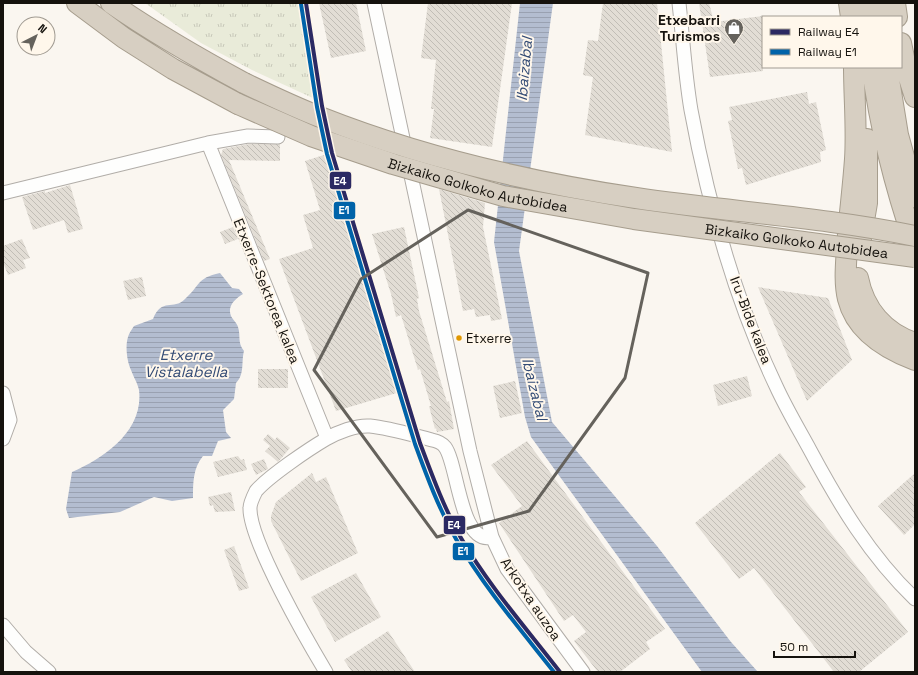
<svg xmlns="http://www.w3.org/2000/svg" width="918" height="675" viewBox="0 0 918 675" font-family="'Space Grotesk',sans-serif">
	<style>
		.park { fill: url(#park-tufts) }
		.water { fill: url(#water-rules) }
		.building { fill: url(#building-back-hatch) }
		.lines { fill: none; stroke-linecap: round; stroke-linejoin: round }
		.minor-casing { stroke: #b1ada8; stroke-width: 15 }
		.highway-casing { stroke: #a69d8d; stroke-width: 22 }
		.minor { stroke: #fefefd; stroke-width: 13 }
		.highway { stroke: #d7cfc2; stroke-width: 20 }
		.highway-bridge-casing { stroke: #a69d8d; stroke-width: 22; stroke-linecap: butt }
		.highway-bridge { stroke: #d7cfc2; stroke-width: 20 }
		.rail-1-casing { stroke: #fff7eb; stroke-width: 7 }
		.rail-2-casing { stroke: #fff7eb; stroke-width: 7 }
		.rail-1 { stroke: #2b2963; stroke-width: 4 }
		.rail-2 { stroke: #0063a9; stroke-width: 4 }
		.marked { fill: none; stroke: #65625c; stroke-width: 3; stroke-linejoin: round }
		.bus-dot { fill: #e09701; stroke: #fff7eb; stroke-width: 1.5 }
		.labels { text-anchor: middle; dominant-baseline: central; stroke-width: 4; stroke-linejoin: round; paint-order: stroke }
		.bus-label { font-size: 13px; fill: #15120d; stroke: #fff7eb; text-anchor: start }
		.poi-label { font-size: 14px; font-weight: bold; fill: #15120d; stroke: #fff7eb; text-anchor: end }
		.street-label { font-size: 14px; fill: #15120d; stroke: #fff7eb }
		.water-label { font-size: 15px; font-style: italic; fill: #334b75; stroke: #fff7eb }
		.line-badge { stroke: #fff7eb; stroke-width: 1.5 }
		.badge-label { font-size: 11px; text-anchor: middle; font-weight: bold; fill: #fff }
	</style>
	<defs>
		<pattern id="park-tufts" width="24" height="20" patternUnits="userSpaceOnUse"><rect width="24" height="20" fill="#e9ebd9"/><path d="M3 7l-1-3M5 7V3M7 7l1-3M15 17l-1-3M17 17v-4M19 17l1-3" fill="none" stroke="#c7c8b9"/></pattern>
		<pattern id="water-rules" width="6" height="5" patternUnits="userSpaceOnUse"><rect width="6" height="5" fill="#b3bdd0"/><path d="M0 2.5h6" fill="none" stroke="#99a1b1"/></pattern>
		<pattern id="building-back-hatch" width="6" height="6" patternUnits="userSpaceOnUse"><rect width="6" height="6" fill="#e2ddd5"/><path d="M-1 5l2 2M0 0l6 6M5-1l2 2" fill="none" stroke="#c1bdb6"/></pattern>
	</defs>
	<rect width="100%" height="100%" fill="#faf6f0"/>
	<path class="park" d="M145,3H302L315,99L252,70L201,43Z"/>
	<path class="water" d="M520,3H553L519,251L552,422L657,546L731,642L758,672H702L531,437L525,417L494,242Z
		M220,273L232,288L239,289L243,294C235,299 227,306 231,316C233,320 237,323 238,327C241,336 237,342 244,351C241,362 245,374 236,383L234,399L223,410L226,432L231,438L218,441L212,456H203C193,468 193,483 193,498L172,501L154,497L120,512L69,518L66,509L72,472C104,458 144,431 139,390C138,384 133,376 131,370C127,362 125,346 128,337C129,333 132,329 134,326L153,319C162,297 173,311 185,299C200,286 196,278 220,273Z"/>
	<path class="building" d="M319,3H356L366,51L331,58Z
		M428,3H512L492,147L430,138L434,109H431L436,60L421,58Z
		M603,3H657L672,152L585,135L593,77L583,75L588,40L598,41Z
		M699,3H709L714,22L763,16V71L710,77Z
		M807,92L809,104L816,102L826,150L820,152L821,162L746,185L742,168L738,169L728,121L732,120L729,107Z
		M249,144H280V161L229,160L270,259L264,261L221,155L223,149Z
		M327,154L400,392L336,411L279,259L313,248L303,215L320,210L305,161Z
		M70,185L83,229L68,233L64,220L33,230L22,197L45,191V193Z
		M439,189L485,203L483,227L502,319L491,321L490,315L476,317L474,309L463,311Z
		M233,227L238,239L225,244L220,232Z
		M404,227L419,298L417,299L419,311L447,402L449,401L454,429L437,432L436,428L435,429L429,406H431L420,369L418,370L401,315L396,317L391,294L372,234Z
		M22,239L30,258L23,260L26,268L8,275L3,262V246Z
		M142,277L146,296L128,300L123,281Z
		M758,287L828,298L852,360L807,401Z
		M258,369H288V388H258Z
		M747,376L752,396L718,406L713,385Z
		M515,381L522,413L500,418L493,386Z
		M268,434L275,440L277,437L290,448L278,462L265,451L270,446L263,440Z
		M527,441L665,629L646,642L650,649L620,672H598L574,641L586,632L573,615L564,621L499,523L522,506L491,465Z
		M780,453L806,487L799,492L908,632L859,672H834L754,568L739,579L695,523Z
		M238,456L241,460L244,459L247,470L218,477L213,462Z
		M264,459L268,469L256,475L251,464Z
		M312,473L316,482L326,477L358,553L301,581L271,521V516L276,502Z
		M915,473V524L904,535L878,506Z
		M231,492L235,511L215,512L213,505L210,506L208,497Z
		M234,546L249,588L239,591L224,550Z
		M356,573L381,617L335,642L311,597Z
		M388,631L415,672H352L344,660Z"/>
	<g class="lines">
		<g class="minor-casing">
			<path id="minor" d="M374,3L470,451L492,537L507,569L583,672
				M679,3C683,39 685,75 691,110C708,202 736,302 776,386C786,408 798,428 810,450C839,504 870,556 915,599
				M208,143L327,438
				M3,193L208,143L248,136L278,137
				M3,393L10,420L3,439
				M3,625L26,652L49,672
				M326,672C308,642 249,540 250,508C250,504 254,495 256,491C269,476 309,449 326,439C338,432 356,425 370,426C390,428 412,435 432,440C437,441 442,443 445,447C458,464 460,546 492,537"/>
		</g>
		<g class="highway-casing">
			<path id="highway" d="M77,3L124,38L173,69L238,104
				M111,3C154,33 198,58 244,83
				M849,3L851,17
				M863,3L865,17
				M878,3L880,17
				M895,3L897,17
				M901,43L907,72L915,97
				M854,67C854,97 857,129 855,159C853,188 849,217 847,247C846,264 844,282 848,299C856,331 886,349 915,360
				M872,67C880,128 895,187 915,245
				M887,67L898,135L915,197
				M860,244L867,203V139
				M858,278C864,309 884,333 915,343"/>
		</g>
		<use href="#minor" class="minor"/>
		<use href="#highway" class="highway"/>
		<g class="highway-bridge-casing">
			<g id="highway-bridge">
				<path d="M244,83C269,95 294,107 320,117C421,157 529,182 636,198C729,212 823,217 915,236"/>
				<path id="s1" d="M238,104L311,136L393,164L503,196L634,219L915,257"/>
			</g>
		</g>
		<use href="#highway-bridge" class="highway-bridge"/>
		<g class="rail-1-casing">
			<path id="rail-1" d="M306,3L322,106L332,153L420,443C432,475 444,508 461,538C489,586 526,628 560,672"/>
		</g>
		<g class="rail-2-casing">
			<path id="rail-2" d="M301,4L317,107L327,154L415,444C427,477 439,509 456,539C484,587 520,629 554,672"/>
		</g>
		<use href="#rail-1" class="rail-1"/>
		<use href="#rail-2" class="rail-2"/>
	</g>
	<path class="marked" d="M468,210L648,273L625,378L529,511L437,537L314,370L361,279Z"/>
	<defs>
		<g id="shop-pin" transform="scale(1)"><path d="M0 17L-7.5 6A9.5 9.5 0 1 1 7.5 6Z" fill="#65625c" stroke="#fff7eb"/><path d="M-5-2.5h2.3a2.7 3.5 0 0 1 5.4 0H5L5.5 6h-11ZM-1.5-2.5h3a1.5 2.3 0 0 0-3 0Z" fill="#fff"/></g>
	</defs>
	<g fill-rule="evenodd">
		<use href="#shop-pin" x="734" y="28"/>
	</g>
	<circle class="bus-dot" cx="459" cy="338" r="3.5"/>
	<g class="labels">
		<g class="bus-label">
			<text x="466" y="338">Etxerre</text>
		</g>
		<g class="poi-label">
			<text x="720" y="20">Etxebarri<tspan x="720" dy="16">Turismos</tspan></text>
		</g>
		<g class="street-label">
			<text stroke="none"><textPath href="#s1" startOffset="254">Bizkaiko Golkoko Autobidea</textPath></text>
			<text stroke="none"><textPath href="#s1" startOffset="578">Bizkaiko Golkoko Autobidea</textPath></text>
			<text transform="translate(267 291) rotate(68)">Etxerre-Sektorea kalea</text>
			<text transform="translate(751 320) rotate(69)">Iru-Bide kalea</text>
			<text transform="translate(531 599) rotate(56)">Arkotxa auzoa</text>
		</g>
		<g class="water-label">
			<text transform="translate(524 69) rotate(-85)">Ibaizabal</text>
			<text x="186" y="354">Etxerre<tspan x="186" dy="17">Vistalabella</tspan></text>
			<text transform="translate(535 389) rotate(76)">Ibaizabal</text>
		</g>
	</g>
	<g class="line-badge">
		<rect x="329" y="171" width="23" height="19" rx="4" fill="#2b2963"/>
		<rect x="333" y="201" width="23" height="19" rx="4" fill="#0063a9"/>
		<rect x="443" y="515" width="23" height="20" rx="4" fill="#2b2963"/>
		<rect x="452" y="542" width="23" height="19" rx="4" fill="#0063a9"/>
	</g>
	<g class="badge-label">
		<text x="340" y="185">E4</text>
		<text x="344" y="214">E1</text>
		<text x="454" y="529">E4</text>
		<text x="463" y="555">E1</text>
	</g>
	<rect width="918" height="675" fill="none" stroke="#15120d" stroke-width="8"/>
	<rect x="762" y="16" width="140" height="52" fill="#fff7eb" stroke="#a19b92"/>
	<rect x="770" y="29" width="20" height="6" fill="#2b2963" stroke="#a19b92"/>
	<text x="798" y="36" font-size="12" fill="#15120d">Railway E4</text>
	<rect x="770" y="49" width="20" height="6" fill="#0063a9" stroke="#a19b92"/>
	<text x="798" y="56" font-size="12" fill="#15120d">Railway E1</text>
	<g transform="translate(36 36) rotate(42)"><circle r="19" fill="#fff7eb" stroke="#a19b92"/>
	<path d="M0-3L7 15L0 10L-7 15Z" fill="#65625c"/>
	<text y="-6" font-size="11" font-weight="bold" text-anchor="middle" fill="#15120d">N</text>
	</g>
	<path d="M774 651v6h81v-6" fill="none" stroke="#15120d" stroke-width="2"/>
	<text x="780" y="651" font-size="12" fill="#15120d" stroke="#fff7eb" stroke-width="3" paint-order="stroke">50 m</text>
</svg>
